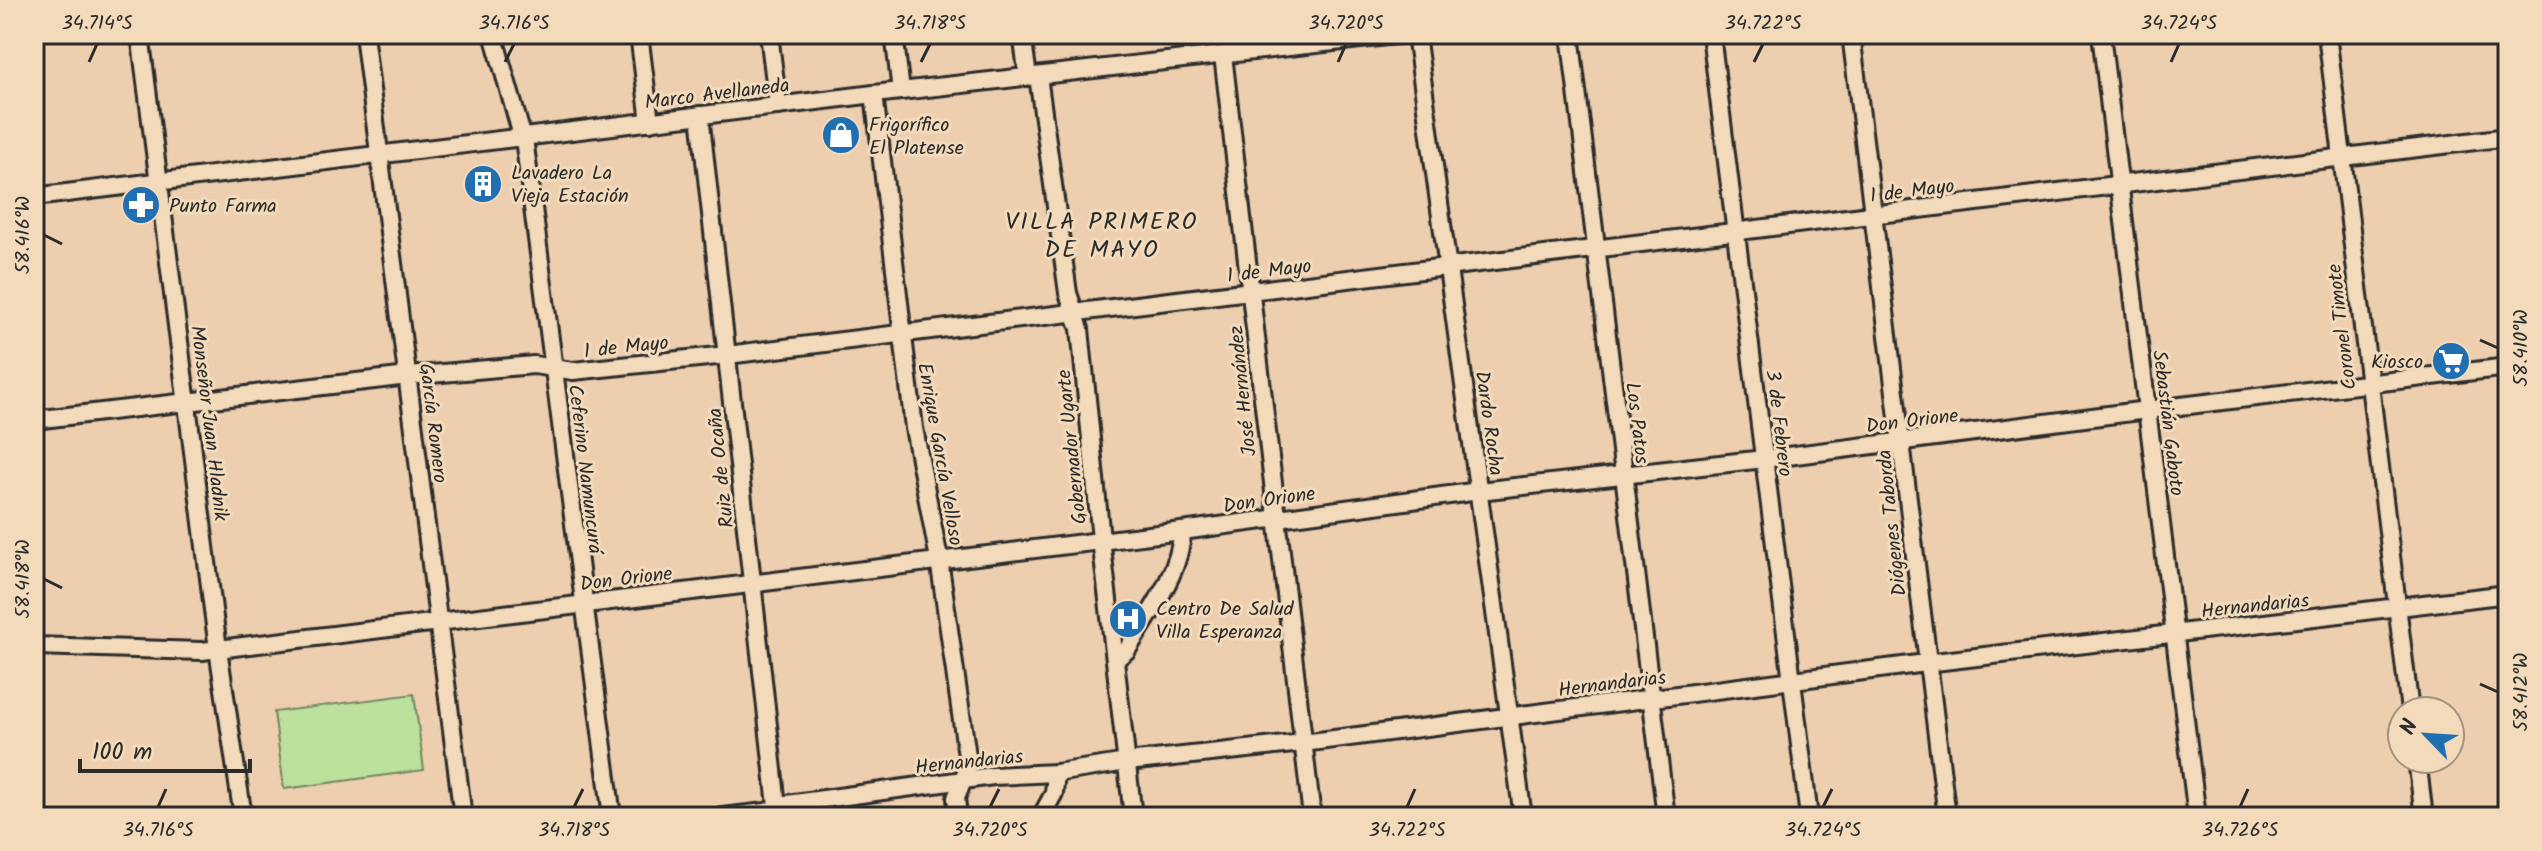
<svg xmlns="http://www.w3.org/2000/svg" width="2542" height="851" viewBox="0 0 2542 851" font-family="Kalam,sans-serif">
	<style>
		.green { fill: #bbe19c; stroke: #738664; stroke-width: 2 }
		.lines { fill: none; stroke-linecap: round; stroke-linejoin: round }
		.minor-casing { stroke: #2b2b2b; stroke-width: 22 }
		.minor { stroke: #f2daba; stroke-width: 16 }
		.ticks { fill: none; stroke: #2b2b2b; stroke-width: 3 }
		.labels { text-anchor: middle; stroke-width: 6; stroke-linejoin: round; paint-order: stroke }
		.street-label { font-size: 20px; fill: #2b2b2b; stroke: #f2daba }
		.poi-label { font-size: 20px; fill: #2b2b2b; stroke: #f2daba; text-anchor: start }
		.quarter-label { font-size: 24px; letter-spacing: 2px; fill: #2b2b2b; stroke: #f2daba }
		.neatline { fill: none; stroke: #2b2b2b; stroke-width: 3 }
		.ticks-label { font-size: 20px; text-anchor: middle; fill: #2b2b2b }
	</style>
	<rect width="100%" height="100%" fill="#edceae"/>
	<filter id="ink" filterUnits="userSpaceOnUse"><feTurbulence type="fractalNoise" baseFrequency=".0125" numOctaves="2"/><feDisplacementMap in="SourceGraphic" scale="16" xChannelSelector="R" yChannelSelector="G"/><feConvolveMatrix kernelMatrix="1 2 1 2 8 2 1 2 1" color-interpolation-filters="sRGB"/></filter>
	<g filter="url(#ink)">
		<polygon class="green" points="414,694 424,770 284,789 274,712"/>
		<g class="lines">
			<g class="minor-casing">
				<g id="minor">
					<polyline points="140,34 218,649 243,817"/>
					<polyline points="364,34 463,817"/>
					<polyline points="493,34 525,146 612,817"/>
					<polyline points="639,34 650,122"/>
					<polyline points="769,34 778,106"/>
					<polyline points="894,34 901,91"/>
					<polyline points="1022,34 1028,77"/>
					<polyline points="1416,34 1523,817"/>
					<polyline points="1570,34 1666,817"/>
					<polyline points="1711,34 1809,817"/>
					<polyline points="1851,34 1947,817"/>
					<polyline points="2101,34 2197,817"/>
					<polyline points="2327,34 2410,711"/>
					<polyline points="1223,55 1312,817"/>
					<polyline points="1038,76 1068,293 1080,329 1101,539 1133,817"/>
					<polyline points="874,94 914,428 939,559 967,756 967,770 956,798 958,817"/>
					<polyline points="700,115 778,815"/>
					<polyline points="34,197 874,94 1405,34"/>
					<polyline points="34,420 408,376 534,365 573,371 727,355 2508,137"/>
					<polyline points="34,646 202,651 1182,531 1479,491 1764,459 2147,410 2508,367"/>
					<path d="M1116,659L1127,650C1148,615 1181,573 1182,531"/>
					<polyline points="2417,759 2424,817"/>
					<polyline points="722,817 766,812 787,804 993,776 1056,773 1127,762 1303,743 1926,663 2508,594"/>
					<polyline points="1041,817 1054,793 1056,773"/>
				</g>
			</g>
			<use href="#minor" class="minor"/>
		</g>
	</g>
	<path class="ticks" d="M89,62L97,44M505,62L514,44M921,62L930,44M1338,62L1346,44M1754,62L1763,44M2171,62L2179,44M44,235L62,244M2480,340L2498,348M44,579L62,588M2480,684L2498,692M158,807L166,789M574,807L583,789M990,807L999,789M1407,807L1415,789M1823,807L1832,789M2240,807L2248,789"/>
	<defs>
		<g id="shop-disc" transform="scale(2)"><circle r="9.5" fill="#1f6fb2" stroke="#f2daba"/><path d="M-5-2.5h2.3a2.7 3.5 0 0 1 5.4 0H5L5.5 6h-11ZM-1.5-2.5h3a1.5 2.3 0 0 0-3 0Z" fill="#fff"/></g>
		<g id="building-disc" transform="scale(2)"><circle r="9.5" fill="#1f6fb2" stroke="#f2daba"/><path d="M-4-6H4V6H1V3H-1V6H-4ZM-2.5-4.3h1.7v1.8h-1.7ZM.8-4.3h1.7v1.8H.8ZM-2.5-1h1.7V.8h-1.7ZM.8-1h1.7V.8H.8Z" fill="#fff"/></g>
		<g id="pharmacy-disc" transform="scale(2)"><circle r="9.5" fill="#1f6fb2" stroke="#f2daba"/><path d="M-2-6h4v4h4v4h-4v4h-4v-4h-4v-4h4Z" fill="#fff"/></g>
		<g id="supermarket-disc" transform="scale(2)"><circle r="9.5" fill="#1f6fb2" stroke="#f2daba"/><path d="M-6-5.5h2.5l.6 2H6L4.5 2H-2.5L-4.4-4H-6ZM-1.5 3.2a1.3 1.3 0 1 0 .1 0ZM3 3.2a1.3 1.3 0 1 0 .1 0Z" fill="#fff"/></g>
		<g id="hospital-disc" transform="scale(2)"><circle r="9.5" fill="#1f6fb2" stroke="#f2daba"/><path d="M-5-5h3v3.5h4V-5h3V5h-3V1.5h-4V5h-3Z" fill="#fff"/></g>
	</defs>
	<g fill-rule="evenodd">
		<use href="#shop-disc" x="841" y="135"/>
		<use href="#building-disc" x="483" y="184"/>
		<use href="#pharmacy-disc" x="141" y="205"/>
		<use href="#supermarket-disc" x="2451" y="361"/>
		<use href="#hospital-disc" x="1128" y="619"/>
	</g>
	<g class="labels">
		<g class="street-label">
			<text transform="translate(717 93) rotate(-7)" y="7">Marco Avellaneda</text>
			<text transform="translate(1912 190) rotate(-7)" y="7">1 de Mayo</text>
			<text transform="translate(1269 270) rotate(-7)" y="7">1 de Mayo</text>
			<text transform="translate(2341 327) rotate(-97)" y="7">Coronel Timote</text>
			<text transform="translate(626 346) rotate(-6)" y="7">1 de Mayo</text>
			<text transform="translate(1242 391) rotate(-96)" y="7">José Hernández</text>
			<text transform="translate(1912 420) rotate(-7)" y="7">Don Orione</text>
			<text transform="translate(210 423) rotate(83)" y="7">Monseñor Juan Hladnik</text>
			<text transform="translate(434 423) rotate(83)" y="7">García Romero</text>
			<text transform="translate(1490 423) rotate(82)" y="7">Dardo Rocha</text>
			<text transform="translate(1638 423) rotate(83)" y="7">Los Patos</text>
			<text transform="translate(1780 423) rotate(83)" y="7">3 de Febrero</text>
			<text transform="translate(2169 423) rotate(83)" y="7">Sebastián Gaboto</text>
			<text transform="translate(1071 447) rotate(-96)" y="7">Gobernador Ugarte</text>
			<text transform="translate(941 454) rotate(80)" y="7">Enrique García Velloso</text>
			<text transform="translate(720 468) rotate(-96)" y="7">Ruiz de Ocaña</text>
			<text transform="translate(586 469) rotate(83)" y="7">Ceferino Namuncurá</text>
			<text transform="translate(1269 499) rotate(-8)" y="7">Don Orione</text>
			<text transform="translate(1891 523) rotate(-96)" y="7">Diógenes Taborda</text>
			<text transform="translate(626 578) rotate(-7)" y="7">Don Orione</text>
			<text transform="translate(2255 605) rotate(-6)" y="7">Hernandarias</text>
			<text transform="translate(1612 683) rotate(-7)" y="7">Hernandarias</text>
			<text transform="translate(969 761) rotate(-6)" y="7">Hernandarias</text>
		</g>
		<g class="poi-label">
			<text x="869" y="131">Frigorífico<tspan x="869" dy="23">El Platense</tspan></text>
			<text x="511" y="179">Lavadero La<tspan x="511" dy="23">Vieja Estación</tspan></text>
			<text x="169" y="212">Punto Farma</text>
			<text x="2423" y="368" text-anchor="end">Kiosco</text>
			<text x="1156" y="615">Centro De Salud<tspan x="1156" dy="23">Villa Esperanza</tspan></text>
		</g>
		<g class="quarter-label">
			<text x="1102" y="229">VILLA PRIMERO<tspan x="1102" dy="28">DE MAYO</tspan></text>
		</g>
	</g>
	<rect width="2542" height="851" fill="none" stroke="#f2daba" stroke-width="88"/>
	<g transform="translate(2426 735) rotate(295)"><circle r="38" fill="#f2daba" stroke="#a29481" stroke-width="2"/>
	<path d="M0-6L14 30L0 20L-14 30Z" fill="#1f6fb2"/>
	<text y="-12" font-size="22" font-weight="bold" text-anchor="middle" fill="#2b2b2b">N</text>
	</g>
	<path d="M80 759v12h170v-12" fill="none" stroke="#2b2b2b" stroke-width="4"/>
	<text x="92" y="759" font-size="24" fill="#2b2b2b" stroke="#f2daba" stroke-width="6" paint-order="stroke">100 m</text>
	<rect x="44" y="44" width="2454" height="763" class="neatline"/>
	<g class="ticks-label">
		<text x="97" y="29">34.714°S</text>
		<text x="514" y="29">34.716°S</text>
		<text x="930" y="29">34.718°S</text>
		<text x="1346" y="29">34.720°S</text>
		<text x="1763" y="29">34.722°S</text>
		<text x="2179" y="29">34.724°S</text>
		<text transform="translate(22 235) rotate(-90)" y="7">58.416°W</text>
		<text transform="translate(2520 348) rotate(-90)" y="7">58.410°W</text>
		<text transform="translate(22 579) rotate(-90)" y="7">58.418°W</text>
		<text transform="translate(2520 692) rotate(-90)" y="7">58.412°W</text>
		<text x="158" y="836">34.716°S</text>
		<text x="574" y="836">34.718°S</text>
		<text x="990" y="836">34.720°S</text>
		<text x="1407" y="836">34.722°S</text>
		<text x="1823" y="836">34.724°S</text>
		<text x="2240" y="836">34.726°S</text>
	</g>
</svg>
